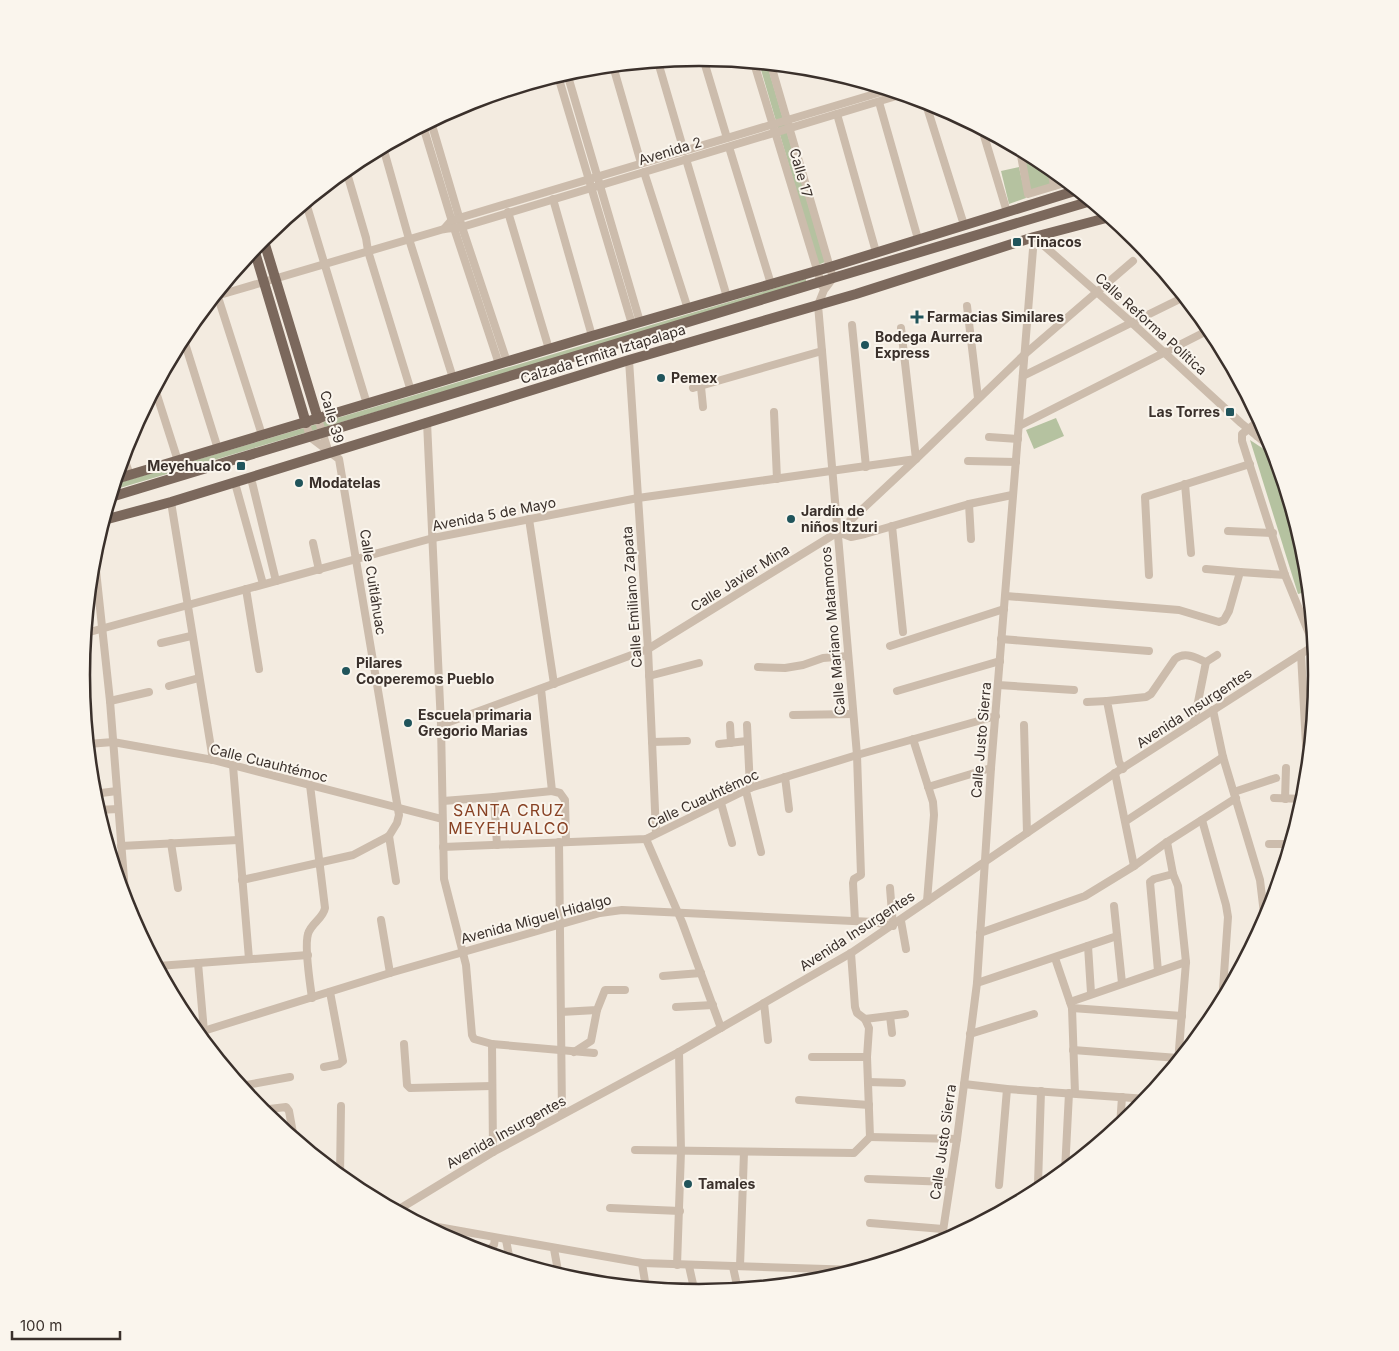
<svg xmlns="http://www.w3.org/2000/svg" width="1399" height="1351" viewBox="0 0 1399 1351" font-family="Inter,sans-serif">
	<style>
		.green { fill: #b5c2a0 }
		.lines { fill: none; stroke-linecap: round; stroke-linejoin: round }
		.minor { stroke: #ccbcac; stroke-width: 8 }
		.major { stroke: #7b685c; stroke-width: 10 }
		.poi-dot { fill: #20545b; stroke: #faf5ed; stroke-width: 2 }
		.labels { text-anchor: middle; stroke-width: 4; stroke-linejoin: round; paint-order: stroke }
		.street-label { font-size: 14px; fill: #3a302b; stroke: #faf5ed }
		.poi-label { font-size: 14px; font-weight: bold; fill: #3a302b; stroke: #faf5ed; text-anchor: start }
		.quarter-label { font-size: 16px; letter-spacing: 1px; fill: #884224; stroke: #faf5ed }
		.rim { fill: none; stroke: #3a302b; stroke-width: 2.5 }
	</style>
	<rect width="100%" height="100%" fill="#f3ebe0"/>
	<g class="green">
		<polygon points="759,63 767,64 825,262 818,265"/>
		<polygon points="1022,151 1049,167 1052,184 1029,192"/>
		<polygon points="1019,167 1026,198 1009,204 1001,171"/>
		<polygon points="806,279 806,284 113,490 115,484"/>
		<polygon points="1056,418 1064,436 1034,449 1026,430"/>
		<polygon points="1250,440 1276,457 1305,553 1309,591 1298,594"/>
	</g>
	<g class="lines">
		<g class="minor">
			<polyline points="703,58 727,138"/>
			<polyline points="658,62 684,151"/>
			<polyline points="754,63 822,286"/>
			<polyline points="771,65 833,278 824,290 818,305 857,755 861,875 854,879 853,883 855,921"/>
			<polyline points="613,66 641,163"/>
			<polyline points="567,73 640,322"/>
			<polyline points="558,76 632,324"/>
			<polyline points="925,101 964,225"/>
			<polyline points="879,102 918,239"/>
			<polyline points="837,114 876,252"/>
			<polyline points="431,122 462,227 507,362"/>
			<polyline points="423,126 454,228 499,364"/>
			<polyline points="982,129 1007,212"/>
			<polyline points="383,147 409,239 453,378"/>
			<polyline points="729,147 771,284"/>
			<polyline points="1020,150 1028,194 1068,182"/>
			<polyline points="686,159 727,297"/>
			<polyline points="1051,168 1054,186"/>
			<polyline points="346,170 366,238 368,251 411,391"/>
			<polyline points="644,172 688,309"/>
			<polyline points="553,199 592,336"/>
			<polyline points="306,203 367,404"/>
			<polyline points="508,212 549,349"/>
			<polyline points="444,229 451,221 459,218 888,90"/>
			<polyline points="1034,237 1131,322 1241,423 1274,450"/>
			<polyline points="217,294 262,435"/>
			<polyline points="216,296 444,229 462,227 903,94"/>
			<polyline points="967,306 978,398"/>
			<polyline points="852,325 866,467"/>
			<polyline points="183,337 218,449"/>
			<polyline points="629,360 648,649 656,833"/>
			<polyline points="1023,376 1184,297"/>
			<polyline points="701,387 703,407"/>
			<polyline points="693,388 822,351"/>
			<polyline points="155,389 178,461"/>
			<polyline points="774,412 777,479"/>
			<polyline points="318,419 329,453"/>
			<polyline points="1260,420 1242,434 1242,441 1285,575 1315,648"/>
			<polyline points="427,422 441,725 444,879 466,965 472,1035 474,1039 492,1044 493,1152"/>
			<polyline points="1019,426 1205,332"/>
			<polyline points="1257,436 1268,435"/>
			<polyline points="989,437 1018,439"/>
			<polyline points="123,456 130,475"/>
			<polyline points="968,461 1016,462"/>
			<polyline points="251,478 276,581"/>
			<polyline points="235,483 263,584"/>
			<polyline points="1185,484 1191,553"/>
			<polyline points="171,502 213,760"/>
			<polyline points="969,504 971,539"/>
			<polyline points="529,519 554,684"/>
			<polyline points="892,526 903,632"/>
			<polyline points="1228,531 1273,533"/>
			<polyline points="838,532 851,537 865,534 969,504 1012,495"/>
			<polyline points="313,543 319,570"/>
			<polyline points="94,552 110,701 126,904"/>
			<polyline points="1206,569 1240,572"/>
			<polyline points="1149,575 1145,497 1250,464"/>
			<polyline points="246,589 259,669"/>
			<polyline points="1006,596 1179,610 1219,622 1224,620 1229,611 1240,572 1285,575"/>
			<polyline points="86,633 433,538 638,498 916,459 901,328"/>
			<polyline points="1001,639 1149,651"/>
			<polyline points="161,643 191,636"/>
			<polyline points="890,646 1004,609"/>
			<polyline points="1301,654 1306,745"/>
			<polyline points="1206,662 1217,655"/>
			<polyline points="758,667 785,668 803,665 823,658 848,656"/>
			<polyline points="649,676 699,663"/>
			<polyline points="998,685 1074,690"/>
			<polyline points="169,686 199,678"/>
			<polyline points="541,689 552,791 560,793 565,800 566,842"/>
			<polyline points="897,691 1000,661"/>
			<polyline points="1305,695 1316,694"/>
			<polyline points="110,701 149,692"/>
			<polyline points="1087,702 1107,701"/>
			<polyline points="1213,710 1223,757 1260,880 1265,922"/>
			<polyline points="793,715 853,714"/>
			<polyline points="441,725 648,649 838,532 916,459 1025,354 1133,261"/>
			<polyline points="730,725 731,743"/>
			<polyline points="747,725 750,788"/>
			<polyline points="1024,725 1027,833"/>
			<polyline points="913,739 933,802 934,815 927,901"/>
			<polyline points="652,742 687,741"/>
			<polyline points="88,744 113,742 213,760 442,819"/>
			<polyline points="719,744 747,741"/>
			<polyline points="233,766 249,959"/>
			<path d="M1123,769L1119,762L1107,701L1146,697L1151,694L1175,659C1185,651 1196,658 1206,662L1194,722"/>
			<polyline points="1115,773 1134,866"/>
			<polyline points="785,777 789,809"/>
			<path d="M310,785L325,908C323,919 311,923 308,934C304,947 310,983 312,998"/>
			<polyline points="928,787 991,768"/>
			<polyline points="746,791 761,852"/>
			<polyline points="1234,792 1276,778"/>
			<polyline points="93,794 117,791"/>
			<polyline points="494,797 497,845"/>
			<polyline points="1274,798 1305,799"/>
			<polyline points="1285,799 1286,768"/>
			<polyline points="443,801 494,797 552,791"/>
			<polyline points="721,803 732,843"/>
			<polyline points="98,810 118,809"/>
			<polyline points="1202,820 1226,905 1228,917 1222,1003"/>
			<polyline points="1126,821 1223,757"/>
			<polyline points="389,836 396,881"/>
			<polyline points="646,839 682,922 721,1028"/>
			<polyline points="559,842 562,1114"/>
			<polyline points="1167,842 1173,874 1178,886 1186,962 1178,1062"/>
			<polyline points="171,843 178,888"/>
			<polyline points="1269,844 1291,844"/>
			<polyline points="121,846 238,840"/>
			<polyline points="443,847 646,839 750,788 857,755 996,716"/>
			<polyline points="242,880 353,855 389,836 397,823 399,815 339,459 310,437 306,423"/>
			<polyline points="1114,906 1122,983"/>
			<polyline points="381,920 390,973"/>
			<polyline points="901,921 906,949"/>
			<polyline points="980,933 1085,896 1134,866 1167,842 1236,798"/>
			<polyline points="1088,946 1091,993"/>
			<polyline points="851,953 855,1007 857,1013 865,1019 869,1028 867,1057 870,1137"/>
			<polyline points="1055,958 1072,1008 1075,1093"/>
			<polyline points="198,963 205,1043"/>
			<polyline points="158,966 308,955"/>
			<polyline points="1158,971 1150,882 1154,879 1173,874"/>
			<polyline points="663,976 701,973"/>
			<polyline points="977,983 1117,936"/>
			<polyline points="1070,1002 1186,962"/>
			<polyline points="764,1003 768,1040"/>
			<polyline points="676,1007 713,1005"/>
			<polyline points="1072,1008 1182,1016"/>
			<polyline points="561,1012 597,1010 605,990 625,990"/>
			<polyline points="890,1016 892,1033"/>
			<polyline points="865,1019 905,1014"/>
			<polyline points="197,1033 390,973 600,913 622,910 874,922 893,926 890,888"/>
			<polyline points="970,1034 1034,1014"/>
			<polyline points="404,1044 407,1085 410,1088 492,1086"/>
			<polyline points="492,1044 594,1053"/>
			<polyline points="1073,1050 1178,1058"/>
			<polyline points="574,1052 591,1041 597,1010"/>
			<polyline points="812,1057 867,1057"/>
			<polyline points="324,1067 339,1064 343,1061 330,992"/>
			<polyline points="868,1082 902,1083"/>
			<polyline points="964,1084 1007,1089 1147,1099"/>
			<polyline points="241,1086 290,1077"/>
			<polyline points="799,1100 869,1105"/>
			<polyline points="261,1110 286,1107 289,1111 293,1133"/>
			<polyline points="1120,1126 1122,1097"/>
			<polyline points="870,1137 957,1139"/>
			<polyline points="635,1150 854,1153 870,1137"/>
			<polyline points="1065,1171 1069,1093"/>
			<polyline points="340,1176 341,1106"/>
			<polyline points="868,1179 950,1182"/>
			<polyline points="1038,1184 1041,1091"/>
			<polyline points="999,1185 1007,1089"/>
			<polyline points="610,1208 680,1211"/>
			<polyline points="396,1211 493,1152 679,1052 851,953 1115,773 1315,645"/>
			<polyline points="870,1223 943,1229"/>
			<polyline points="421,1224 642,1263 858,1270"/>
			<polyline points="506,1240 510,1261"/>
			<polyline points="941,1244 957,1139 977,983 991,768 1034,237"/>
			<polyline points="554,1249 559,1276"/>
			<path d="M476,1250C483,1250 489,1251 494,1245L495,1238"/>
			<polyline points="642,1263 646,1288"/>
			<polyline points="677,1265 681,1151 679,1052"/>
			<polyline points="689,1266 695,1293"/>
			<polyline points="740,1266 744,1152"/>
			<polyline points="733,1267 738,1290"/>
		</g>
		<g class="major">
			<polyline points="263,238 318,419"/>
			<polyline points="254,249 306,423"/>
			<polyline points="116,479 592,336 830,267 1078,190"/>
			<polyline points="111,497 833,278 1091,201"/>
			<polyline points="104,520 171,502 629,360 856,294 1034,237 1110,217"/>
		</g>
	</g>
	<g class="poi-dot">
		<rect x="1012" y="237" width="10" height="10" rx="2.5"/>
		<path d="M914.5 309.5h5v5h5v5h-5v5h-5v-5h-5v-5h5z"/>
		<circle cx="865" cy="345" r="5"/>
		<circle cx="661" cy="378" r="5"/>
		<rect x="1225" y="407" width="10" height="10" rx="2.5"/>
		<rect x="236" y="461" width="10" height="10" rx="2.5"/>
		<circle cx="299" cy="483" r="5"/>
		<circle cx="791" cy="519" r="5"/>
		<circle cx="346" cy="671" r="5"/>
		<circle cx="408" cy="723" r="5"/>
		<circle cx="688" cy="1184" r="5"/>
	</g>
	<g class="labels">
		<g class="street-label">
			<text transform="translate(670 151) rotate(-17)" y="5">Avenida 2</text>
			<text transform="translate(801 173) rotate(74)" y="5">Calle 17</text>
			<text transform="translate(1151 324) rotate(42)" y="5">Calle Reforma Política</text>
			<text transform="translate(603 354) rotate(-17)" y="5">Calzada Ermita Iztapalapa</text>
			<text transform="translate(332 417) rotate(74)" y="5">Calle 39</text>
			<text transform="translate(494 514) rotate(-11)" y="5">Avenida 5 de Mayo</text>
			<text transform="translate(740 578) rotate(-32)" y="5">Calle Javier Mina</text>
			<text transform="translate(373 582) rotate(81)" y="5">Calle Cuitláhuac</text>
			<text transform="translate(632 597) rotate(-94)" y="5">Calle Emiliano Zapata</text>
			<text transform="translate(833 631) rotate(-95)" y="5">Calle Mariano Matamoros</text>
			<text transform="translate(1194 708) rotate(-33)" y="5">Avenida Insurgentes</text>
			<text transform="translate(981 740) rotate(-85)" y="5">Calle Justo Sierra</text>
			<text transform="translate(269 763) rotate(14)" y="5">Calle Cuauhtémoc</text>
			<text transform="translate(703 799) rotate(-25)" y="5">Calle Cuauhtémoc</text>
			<text transform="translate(536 919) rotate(-15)" y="5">Avenida Miguel Hidalgo</text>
			<text transform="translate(857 931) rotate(-33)" y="5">Avenida Insurgentes</text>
			<text transform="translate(506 1132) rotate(-29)" y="5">Avenida Insurgentes</text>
			<text transform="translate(943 1142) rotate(-82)" y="5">Calle Justo Sierra</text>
		</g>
		<g class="poi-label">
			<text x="1027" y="247">Tinacos</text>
			<text x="927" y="322">Farmacias Similares</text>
			<text x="875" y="342">Bodega Aurrera<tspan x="875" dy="16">Express</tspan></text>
			<text x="671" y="383">Pemex</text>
			<text x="1220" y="417" text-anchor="end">Las Torres</text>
			<text x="231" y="471" text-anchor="end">Meyehualco</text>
			<text x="309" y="488">Modatelas</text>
			<text x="801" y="516">Jardín de<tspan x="801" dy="16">niños Itzuri</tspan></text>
			<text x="356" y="668">Pilares<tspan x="356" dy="16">Cooperemos Pueblo</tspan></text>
			<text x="418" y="720">Escuela primaria<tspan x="418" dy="16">Gregorio Marias</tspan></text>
			<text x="698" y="1189">Tamales</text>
		</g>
		<g class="quarter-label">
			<text x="509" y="816">SANTA CRUZ<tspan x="509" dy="18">MEYEHUALCO</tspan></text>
		</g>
	</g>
	<path d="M0 0H1399V1351H0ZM90 675a609 609 0 1 1 1218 0a609 609 0 1 1-1218 0Z" fill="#faf5ed" fill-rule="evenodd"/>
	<path class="rim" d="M90 675a609 609 0 1 1 1218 0a609 609 0 1 1-1218 0Z"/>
	<path d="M12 1331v8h108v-8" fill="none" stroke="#3a302b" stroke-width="2.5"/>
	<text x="20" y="1331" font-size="15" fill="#3a302b" stroke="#faf5ed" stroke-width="4" paint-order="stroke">100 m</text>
</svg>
